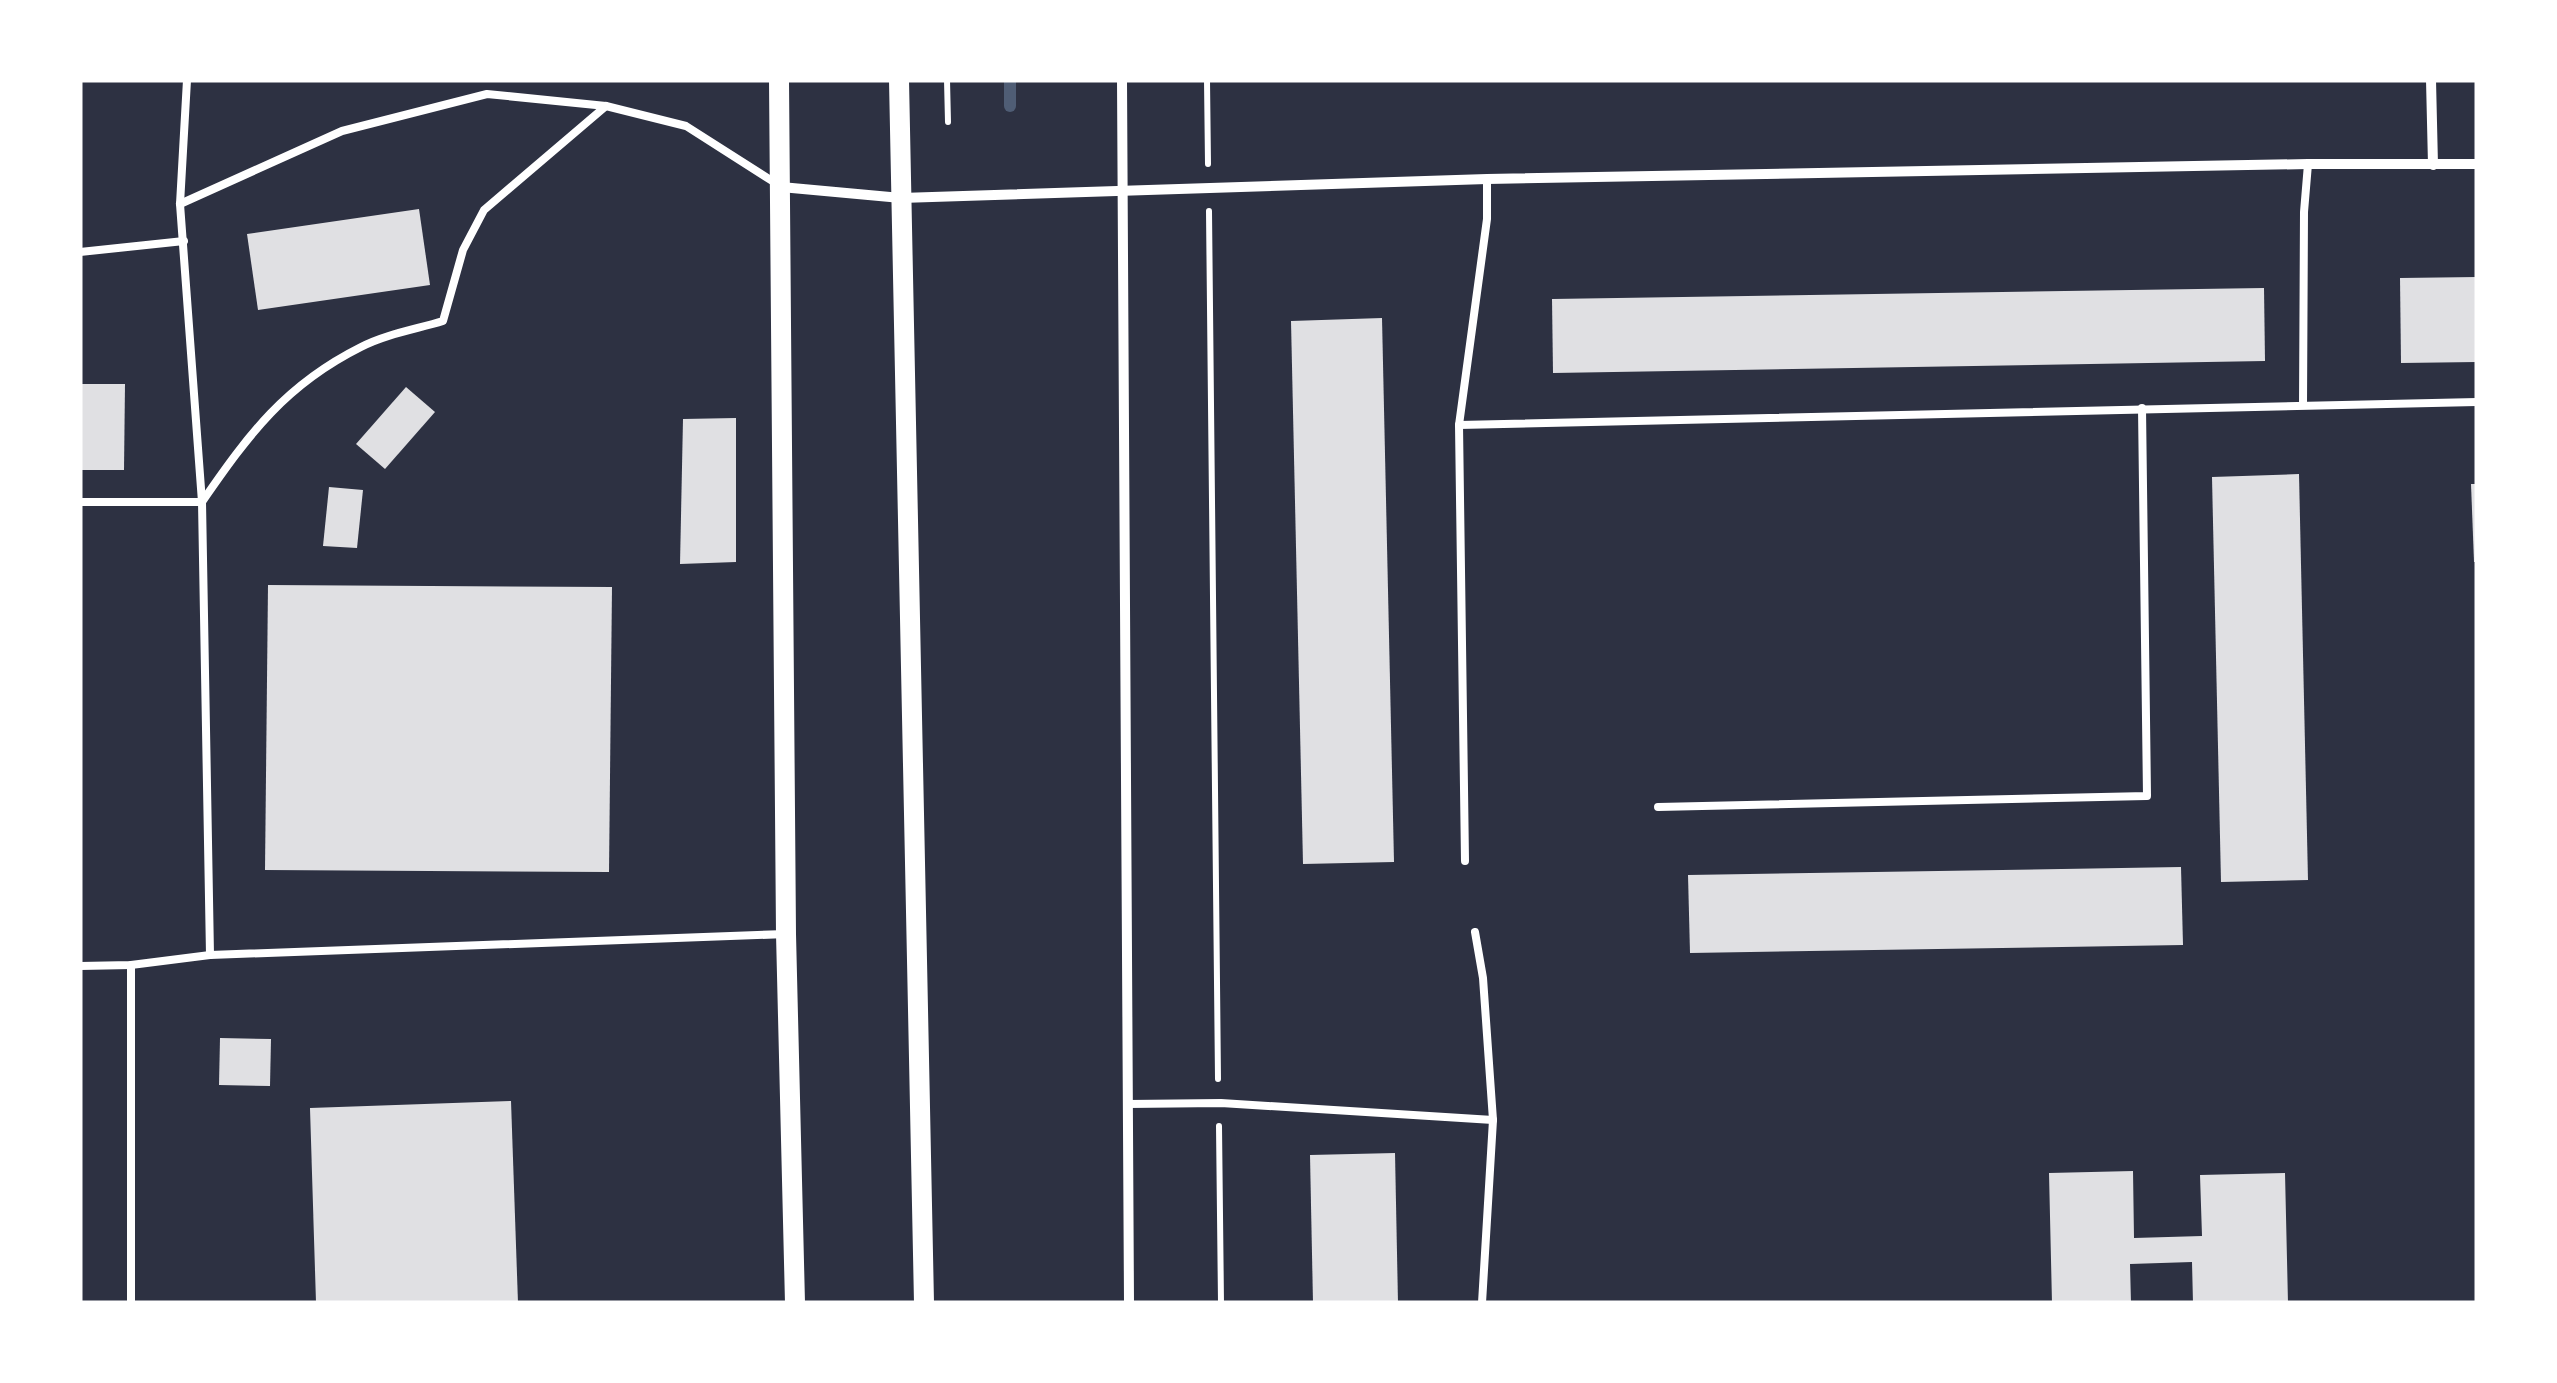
<svg xmlns="http://www.w3.org/2000/svg" width="2557" height="1383" viewBox="0 0 2557 1383" font-family="Raleway,sans-serif">
	<style>
		.lines { fill: none; stroke-linecap: round; stroke-linejoin: round }
		.stream { stroke: #4f5d75; stroke-width: 12 }
		.building { fill: #e0e0e3 }
		.path { stroke: #fff; stroke-width: 6 }
		.service { stroke: #fff; stroke-width: 8 }
		.minor { stroke: #fff; stroke-width: 10 }
		.secondary { stroke: #fff; stroke-width: 20 }
	</style>
	<rect width="100%" height="100%" fill="#2d3142"/>
	<g class="lines">
		<polyline class="stream" points="1010,80 1010,106"/>
	</g>
	<g class="building">
		<polygon points="419,209 430,285 258,310 247,234"/>
		<polygon points="2477,277 2477,362 2401,363 2400,278"/>
		<polygon points="2264,288 2265,361 1553,373 1552,299"/>
		<polygon points="1382,318 1394,862 1303,864 1291,321"/>
		<polygon points="80,384 125,384 124,470 80,470"/>
		<polygon points="406,387 435,412 385,469 356,444"/>
		<polygon points="736,418 736,562 680,564 683,419"/>
		<polygon points="2299,474 2308,880 2221,882 2212,477"/>
		<polygon points="2471,484 2477,484 2477,562 2474,562"/>
		<polygon points="329,487 363,490 357,548 323,546"/>
		<polygon points="268,585 612,587 609,872 265,870"/>
		<polygon points="2181,867 2183,945 1690,953 1688,875"/>
		<polygon points="220,1038 271,1039 270,1086 219,1085"/>
		<polygon points="511,1101 518,1303 316,1303 310,1108"/>
		<polygon points="1395,1153 1398,1303 1313,1303 1310,1155"/>
		<polygon points="2133,1171 2134,1238 2202,1236 2200,1175 2285,1173 2288,1303 2193,1303 2192,1262 2130,1264 2131,1303 2052,1303 2049,1173"/>
	</g>
	<g class="lines">
		<g class="path">
			<polyline points="947,80 948,122"/>
			<polyline points="1207,80 1208,164"/>
			<polyline points="1209,211 1218,1079"/>
			<polyline points="1219,1126 1221,1303"/>
		</g>
		<g class="service">
			<polyline points="187,80 180,204 202,502 210,955"/>
			<polyline points="180,204 342,131 487,94 606,106 686,126 777,184"/>
			<polyline points="80,252 184,241"/>
			<polyline points="2303,405 2304,212 2308,164"/>
			<polyline points="1459,425 2477,402"/>
			<path d="M80,502H202C249,434 285,385 361,347C386,334 417,329 443,321L463,250L484,210L606,106"/>
			<polyline points="1658,807 2147,796 2142,408"/>
			<polyline points="1465,861 1459,425 1487,219 1487,179"/>
			<polyline points="1475,932 1483,978 1493,1120 1482,1303"/>
			<polyline points="131,965 131,1303"/>
			<polyline points="80,966 131,965 210,955 786,934"/>
			<polyline points="1128,1104 1221,1103 1493,1120"/>
		</g>
		<g class="minor">
			<polyline points="1122,80 1129,1303"/>
			<polyline points="2431,80 2433,165"/>
			<polyline points="781,187 901,198 1487,179 2308,164 2477,164"/>
		</g>
		<g class="secondary">
			<polyline points="779,80 786,934 795,1303"/>
			<polyline points="899,80 924,1303"/>
		</g>
	</g>
	<rect width="2557" height="1383" fill="none" stroke="#ffffff" stroke-width="165"/>
</svg>
